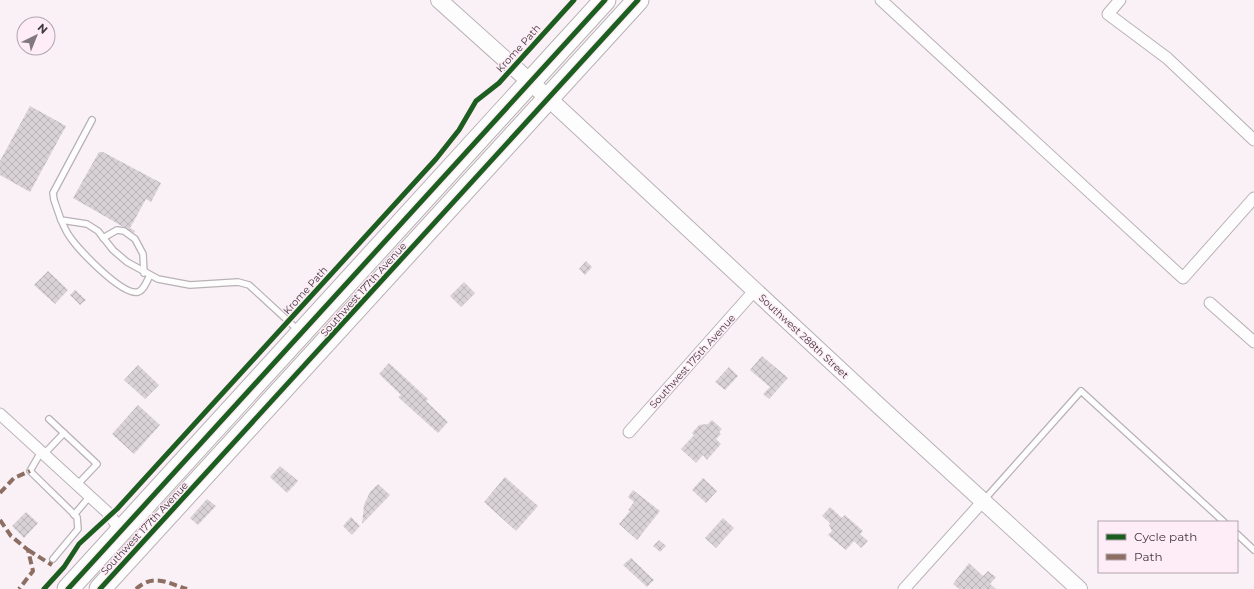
<svg xmlns="http://www.w3.org/2000/svg" width="1254" height="589" viewBox="0 0 1254 589" font-family="Montserrat,sans-serif">
	<style>
		.building { fill: url(#building-cross-hatch) }
		.lines { fill: none; stroke-linecap: round; stroke-linejoin: round }
		.lane-casing { stroke: #b8b1b5; stroke-width: 8 }
		.street-casing { stroke: #b8b1b5; stroke-width: 13 }
		.secondary-casing { stroke: #b8b1b5; stroke-width: 18 }
		.highway-casing { stroke: #b8b1b5; stroke-width: 23 }
		.lane { stroke: #fefdfe; stroke-width: 5.5 }
		.street { stroke: #fefdfe; stroke-width: 11 }
		.secondary { stroke: #fefdfe; stroke-width: 16 }
		.highway { stroke: #fefdfe; stroke-width: 21 }
		.quiet { stroke: #8d6e63; stroke-width: 4; stroke-dasharray: 8 4; stroke-linecap: butt }
		.cycleway-casing { stroke: #feedf6; stroke-width: 8 }
		.cycleway { stroke: #1b5e20; stroke-width: 5 }
		.labels { text-anchor: middle; stroke-width: 3; stroke-linejoin: round; paint-order: stroke }
		.street-label { font-size: 10px; fill: #40393d; stroke: #feedf6 }
	</style>
	<defs>
		<pattern id="building-cross-hatch" width="8" height="8" patternUnits="userSpaceOnUse"><rect width="8" height="8" fill="#d8d1d5"/><path d="M0 0l8 8M0 8l8-8" fill="none" stroke="#bab4b8"/></pattern>
	</defs>
	<rect width="100%" height="100%" fill="#faf1f6"/>
	<g class="building">
		<polygon points="30,106 66,126 30,192 0,175 0,161"/>
		<polygon points="99,152 103,152 161,183 151,202 146,199 130,228 135,231 134,233 73,198"/>
		<polygon points="586,261 592,267 585,275 579,269"/>
		<polygon points="48,271 68,290 55,304 34,285"/>
		<polygon points="464,282 475,293 461,307 450,296"/>
		<polygon points="75,290 86,300 80,305 70,295"/>
		<polygon points="762,356 788,378 769,399 763,394 770,387 750,370"/>
		<polygon points="389,363 428,399 426,401 448,422 438,433 398,397 401,395 379,374"/>
		<polygon points="138,365 159,385 145,399 124,380"/>
		<polygon points="729,367 738,376 725,390 715,382"/>
		<polygon points="138,405 160,425 134,454 112,434"/>
		<polygon points="712,420 722,429 719,432 721,434 716,439 721,444 707,460 703,455 696,463 681,449 694,435 692,433 699,425 708,424"/>
		<polygon points="280,466 298,481 287,493 270,477"/>
		<polygon points="505,477 538,506 516,531 484,502"/>
		<polygon points="703,478 717,491 706,503 692,490"/>
		<polygon points="378,484 390,495 362,524 364,505 370,492"/>
		<polygon points="633,490 660,511 637,540 619,524 630,511 628,510 634,502 628,497"/>
		<polygon points="207,499 216,506 198,525 190,518"/>
		<polygon points="830,507 842,518 845,515 863,531 860,534 868,541 861,548 854,541 846,550 828,535 832,531 829,525 830,523 822,516"/>
		<polygon points="26,512 38,523 24,538 12,526"/>
		<polygon points="351,517 360,526 352,535 343,526"/>
		<polygon points="723,518 734,528 716,548 705,538"/>
		<polygon points="659,540 666,546 660,552 653,546"/>
		<polygon points="631,558 654,580 647,587 623,565"/>
		<polygon points="969,563 983,576 988,571 996,577 990,584 996,589 959,589 953,584"/>
	</g>
	<g class="lines">
		<g class="lane-casing">
			<g id="lane">
				<polyline points="92,120 53,193 54,200 61,220 87,224 98,231 113,250 127,262 158,279 190,285 238,282 249,285 298,330"/>
				<path d="M61,220C64,226 66,232 70,237C78,249 122,296 138,292C144,290 147,281 150,275"/>
				<polyline points="103,238 117,230 124,231 135,239 143,254 144,273"/>
				<polyline points="49,419 97,464 77,485"/>
				<polyline points="41,452 30,471 77,517 78,529 53,559"/>
				<polyline points="44,454 64,433"/>
				<polyline points="984,500 1081,391 1224,522"/>
				<polyline points="74,515 90,496"/>
				<polyline points="1237,534 1254,550"/>
			</g>
		</g>
		<g class="street-casing">
			<g id="street">
				<polyline points="881,0 1183,278 1254,198"/>
				<polyline points="1120,0 1108,14 1167,58 1254,140"/>
				<polyline points="1210,303 1254,342"/>
				<polyline points="0,414 107,512 121,530"/>
				<polyline points="629,432 755,290"/>
				<polyline points="904,589 983,501"/>
			</g>
		</g>
		<g class="secondary-casing">
			<polyline id="secondary" points="439,0 548,98 878,405 1079,589"/>
		</g>
		<g class="highway-casing">
			<g id="highway">
				<polyline points="68,589 605,0"/>
				<polyline points="100,589 638,0"/>
			</g>
		</g>
		<use href="#lane" class="lane"/>
		<use href="#street" class="street"/>
		<use href="#secondary" class="secondary"/>
		<use href="#highway" class="highway"/>
		<g class="quiet">
			<polyline points="0,493 14,478 30,471"/>
			<polyline points="0,520 11,536 28,550 33,571 19,589"/>
			<polyline points="28,550 52,565"/>
			<path d="M136,589C154,573 167,583 187,589"/>
		</g>
		<g class="cycleway-casing">
			<g id="cycleway">
				<polyline points="44,589 64,567 79,544 117,509 436,159 459,130 476,101 499,83 574,0"/>
				<polyline points="68,589 605,0"/>
				<polyline points="100,589 638,0"/>
			</g>
		</g>
		<use href="#cycleway" class="cycleway"/>
	</g>
	<g class="labels">
		<g class="street-label">
			<text transform="translate(518 48) rotate(-48)" y="4">Krome Path</text>
			<text transform="translate(363 289) rotate(-48)" y="4">Southwest 177th Avenue</text>
			<text transform="translate(305 290) rotate(-48)" y="4">Krome Path</text>
			<text transform="translate(804 336) rotate(43)" y="4">Southwest 288th Street</text>
			<text transform="translate(692 361) rotate(-48)" y="4">Southwest 175th Avenue</text>
			<text transform="translate(144 528) rotate(-47)" y="4">Southwest 177th Avenue</text>
		</g>
	</g>
	<rect x="1098" y="521" width="140" height="52" fill="#feedf6" stroke="#b2a5ac"/>
	<rect x="1106" y="534" width="20" height="6" fill="#1b5e20" stroke="#b2a5ac"/>
	<text x="1134" y="541" font-size="12" fill="#40393d">Cycle path</text>
	<rect x="1106" y="554" width="20" height="6" fill="#8d6e63" stroke="#b2a5ac"/>
	<text x="1134" y="561" font-size="12" fill="#40393d">Path</text>
	<g transform="translate(36 36) rotate(43)"><circle r="19" fill="#feedf6" stroke="#b2a5ac"/>
	<path d="M0-3L7 15L0 10L-7 15Z" fill="#81797e"/>
	<text y="-6" font-size="11" font-weight="bold" text-anchor="middle" fill="#40393d">N</text>
	</g>
</svg>
